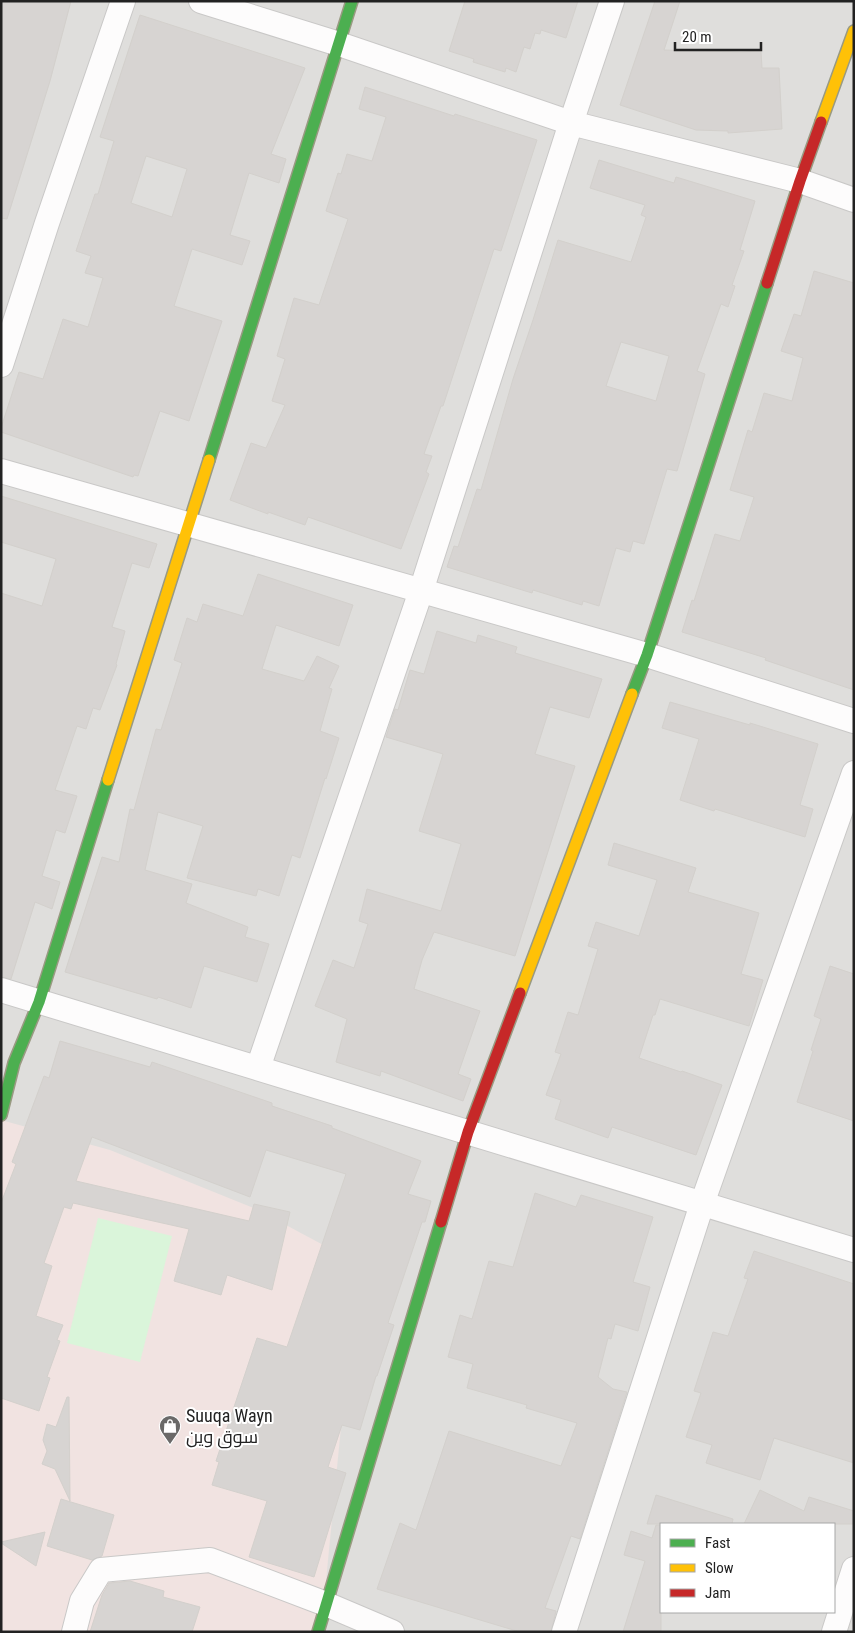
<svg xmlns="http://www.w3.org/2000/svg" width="855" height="1633" viewBox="0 0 855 1633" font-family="'Roboto Condensed',Cairo,sans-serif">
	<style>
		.residential { fill: #dfdedc; fill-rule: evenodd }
		.commercial { fill: #f1e3e1 }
		.park { fill: #daf5da }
		.building { fill: #d7d4d2; stroke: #d3d0cc; fill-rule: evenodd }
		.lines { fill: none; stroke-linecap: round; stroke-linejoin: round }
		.street-casing { stroke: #c9c8c7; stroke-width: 26 }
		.fast-casing { stroke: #999a82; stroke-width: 14 }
		.slow-casing { stroke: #999a82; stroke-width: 14 }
		.jam-casing { stroke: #999a82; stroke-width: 14 }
		.street { stroke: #fdfcfc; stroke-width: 24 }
		.fast { stroke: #4caf50; stroke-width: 11 }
		.slow { stroke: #ffc107; stroke-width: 11 }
		.jam { stroke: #c62828; stroke-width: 11 }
		.labels { text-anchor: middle; stroke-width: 4; stroke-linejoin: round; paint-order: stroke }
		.poi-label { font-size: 18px; fill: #222; stroke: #fff; text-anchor: start }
	</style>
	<rect width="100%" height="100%" fill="#f0eeeb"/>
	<path class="residential" d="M1,1H854V1632H1ZM661,1524H834V1612H661Z"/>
	<polygon class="commercial" points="1,1120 110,1150 256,1209 357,1263 321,1632 1,1632"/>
	<polygon class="park" points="98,1218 172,1236 140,1362 67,1343"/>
	<g class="building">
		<polygon points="1,1 71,1 50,81 7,219 1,218"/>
		<polygon points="465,1 578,1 566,38 541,30 540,34 535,33 530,49 524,47 516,72 506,68 505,72 473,62 474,59 449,51"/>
		<polygon points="655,1 680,1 664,50 741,52 761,51 762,68 779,68 782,129 728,133 728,131 696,130 620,105"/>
		<path d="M140,15L305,68L271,154L286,159L279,183L249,173L230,235L250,241L242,265L192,249L174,306L222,321L189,421L160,411L138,476L134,475L133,477L1,432V428L19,372L43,379L63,319L88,327L103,278L85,273L91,256L76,251L95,194H98L114,141L100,137ZM146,156L187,169L172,217L131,203Z"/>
		<polygon points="365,87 454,116 455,114 537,140 501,251 494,249 443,406 441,406 424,454 432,456 426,472 429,474 401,549 308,517 305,525 268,512 268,514 230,500 251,443 266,448 285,405 272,401 285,359 277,356 294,298 319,305 348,219 326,211 338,173 341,174 347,154 372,161 386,117 359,109"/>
		<path d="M599,160L674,183L676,177L755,201L740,250L744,251L732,285L735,286L728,307L721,304L697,371L705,374L677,471L667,469L644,544L633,541L630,552L616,548L599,606L583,601L582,605L533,590L532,593L447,567L454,546L458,547L477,489L481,490L513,379L533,320L558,240L631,262L646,217L641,215L645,205L590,188ZM621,342L669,356L656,401L606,386Z"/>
		<polygon points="814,271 854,283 854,690 765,660 766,658 682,632 692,600 694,601 715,534 740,541 754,497 730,490 748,430 752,432 764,393 792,401 803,358 781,351 794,314 801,316"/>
		<polygon points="1,496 157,544 149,568 132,563 112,627 125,631 116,664 117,665 100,710 93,708 86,729 77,726 55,790 77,796 65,833 56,830 42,876 60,882 52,909 35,902 11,979 1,977 1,593 42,606 56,559 1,542"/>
		<polygon points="258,574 353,605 339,646 276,625 262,669 304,681 317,656 339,666 329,688 332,689 320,731 339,738 326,779 325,778 300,858 292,855 279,896 258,889 256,896 187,878 203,826 158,812 145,870 192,884 186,903 248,927 245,937 269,944 257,982 204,966 191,1008 158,997 157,999 65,972 102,857 119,862 130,809 134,810 156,729 161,730 182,663 174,660 187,618 197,622 203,604 243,616"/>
		<polygon points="437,631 476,643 478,635 517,647 515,653 602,679 589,718 550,707 535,754 575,766 515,956 434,932 422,960 414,989 480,1011 458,1074 471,1079 463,1101 381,1071 380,1076 336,1062 347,1019 315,1006 333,960 354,968 368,924 359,921 367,889 441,911 461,844 419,831 443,754 386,737 395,709 398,710 410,670 424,674"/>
		<polygon points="670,702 750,725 750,723 818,744 800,805 813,809 805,837 715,809 714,811 680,800 699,739 662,728"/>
		<polygon points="614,843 696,868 688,892 759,913 741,974 763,980 749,1026 660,999 655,1015 653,1015 639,1058 681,1072 682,1071 722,1085 696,1155 612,1127 608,1138 555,1119 561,1100 546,1095 561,1054 555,1052 568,1012 578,1015 598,949 588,946 596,922 639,936 657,880 608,865"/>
		<polygon points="830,966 854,974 854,1121 797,1102 813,1051 811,1050 821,1019 814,1016"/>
		<polygon points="60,1041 150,1067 152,1062 272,1103 272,1106 332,1126 332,1128 421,1161 408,1194 431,1201 425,1222 422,1222 388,1323 394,1325 377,1376 376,1376 360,1430 342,1425 328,1467 346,1473 314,1577 249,1557 267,1501 212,1485 219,1462 216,1461 257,1338 287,1347 346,1174 266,1150 250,1197 92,1137 76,1181 249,1221 254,1204 290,1212 272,1290 227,1275 221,1295 174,1281 189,1229 73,1203 71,1209 64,1207 44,1263 52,1266 36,1316 63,1325 57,1340 60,1341 47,1377 50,1378 39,1411 1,1398 1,1203 16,1164 12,1162 44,1076 49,1078"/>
		<polygon points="535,1193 576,1207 581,1195 653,1217 633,1282 650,1287 638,1331 615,1324 611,1339 608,1338 598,1377 613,1389 627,1392 580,1539 571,1536 545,1608 556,1611 551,1632 520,1632 377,1589 400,1523 416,1530 449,1431 561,1466 577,1423 526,1408 527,1405 467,1388 473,1364 448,1357 460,1315 472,1319 489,1261 513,1267"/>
		<polygon points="754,1251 854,1284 854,1463 774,1438 760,1480 706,1463 712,1445 686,1437 701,1393 694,1391 713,1332 728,1336 748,1279 744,1278"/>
		<polygon points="67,1397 69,1397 70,1501 55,1469 42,1464 47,1451 43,1440 47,1424 56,1427"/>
		<polygon points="760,1490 804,1511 809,1497 854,1511 854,1524 744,1524"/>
		<polygon points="656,1495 733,1519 732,1524 647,1524"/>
		<polygon points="61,1499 114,1515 102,1556 92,1560 47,1546"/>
		<polygon points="656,1525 661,1525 661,1632 623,1632 645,1561 624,1555 631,1531 652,1538"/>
		<polygon points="45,1532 36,1566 1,1543 1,1542"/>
		<polygon points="130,1581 164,1591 163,1597 200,1607 192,1632 90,1632 102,1595 109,1583"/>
	</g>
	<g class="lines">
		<g class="street-casing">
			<g id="street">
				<polyline points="201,1 339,44 571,123 800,181 854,200"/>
				<polyline points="1,365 47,223 123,1"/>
				<polyline points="1,471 647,655 854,721"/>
				<polyline points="1,990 854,1250"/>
				<polyline points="258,1068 421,591 571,123 612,1"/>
				<polyline points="74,1632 82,1601 101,1570 210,1560 326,1604 392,1632"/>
				<polyline points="564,1632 702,1204 854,773"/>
				<polyline points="834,1632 854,1569"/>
			</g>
		</g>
		<g class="fast-casing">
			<g id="fast">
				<polyline points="209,460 352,1"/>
				<polyline points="632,694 647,655 767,283"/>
				<polyline points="1,1115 14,1063 39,1002 108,780"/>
				<polyline points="318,1632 441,1222"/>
			</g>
		</g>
		<g class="slow-casing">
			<g id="slow">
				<polyline points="821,122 854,31"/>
				<polyline points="108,780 209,460"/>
				<polyline points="520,993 632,694"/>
			</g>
		</g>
		<g class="jam-casing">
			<g id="jam">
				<polyline points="767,283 800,181 821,122"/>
				<polyline points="441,1222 468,1132 520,993"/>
			</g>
		</g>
		<use href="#street" class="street"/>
		<use href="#fast" class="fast"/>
		<use href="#slow" class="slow"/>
		<use href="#jam" class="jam"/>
	</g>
	<defs>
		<g id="shop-pin" transform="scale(1.125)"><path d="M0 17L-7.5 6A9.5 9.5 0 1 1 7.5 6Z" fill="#6a6968" stroke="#fff"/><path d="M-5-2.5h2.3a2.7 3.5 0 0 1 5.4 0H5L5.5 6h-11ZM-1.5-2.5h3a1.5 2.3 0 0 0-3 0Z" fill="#fff"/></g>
	</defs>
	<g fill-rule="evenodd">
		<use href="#shop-pin" x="170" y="1426"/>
	</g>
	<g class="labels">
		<g class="poi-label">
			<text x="186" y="1422">Suuqa Wayn<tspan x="186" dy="21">سوق وين</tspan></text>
		</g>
	</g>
	<rect width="855" height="1633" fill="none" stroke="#222222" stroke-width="5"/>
	<rect x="660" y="1523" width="175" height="90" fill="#ffffff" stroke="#a7a7a7"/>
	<rect x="670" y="1539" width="25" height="8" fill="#4caf50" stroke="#a7a7a7"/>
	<text x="705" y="1548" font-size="15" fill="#222222">Fast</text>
	<rect x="670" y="1564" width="25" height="8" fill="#ffc107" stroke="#a7a7a7"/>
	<text x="705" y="1573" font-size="15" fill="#222222">Slow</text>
	<rect x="670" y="1589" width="25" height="8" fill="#c62828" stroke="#a7a7a7"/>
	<text x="705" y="1598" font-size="15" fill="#222222">Jam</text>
	<path d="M675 42v8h86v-8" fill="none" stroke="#222222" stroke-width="2.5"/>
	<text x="682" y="42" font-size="15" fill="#222222" stroke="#ffffff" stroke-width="4" paint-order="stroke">20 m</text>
</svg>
